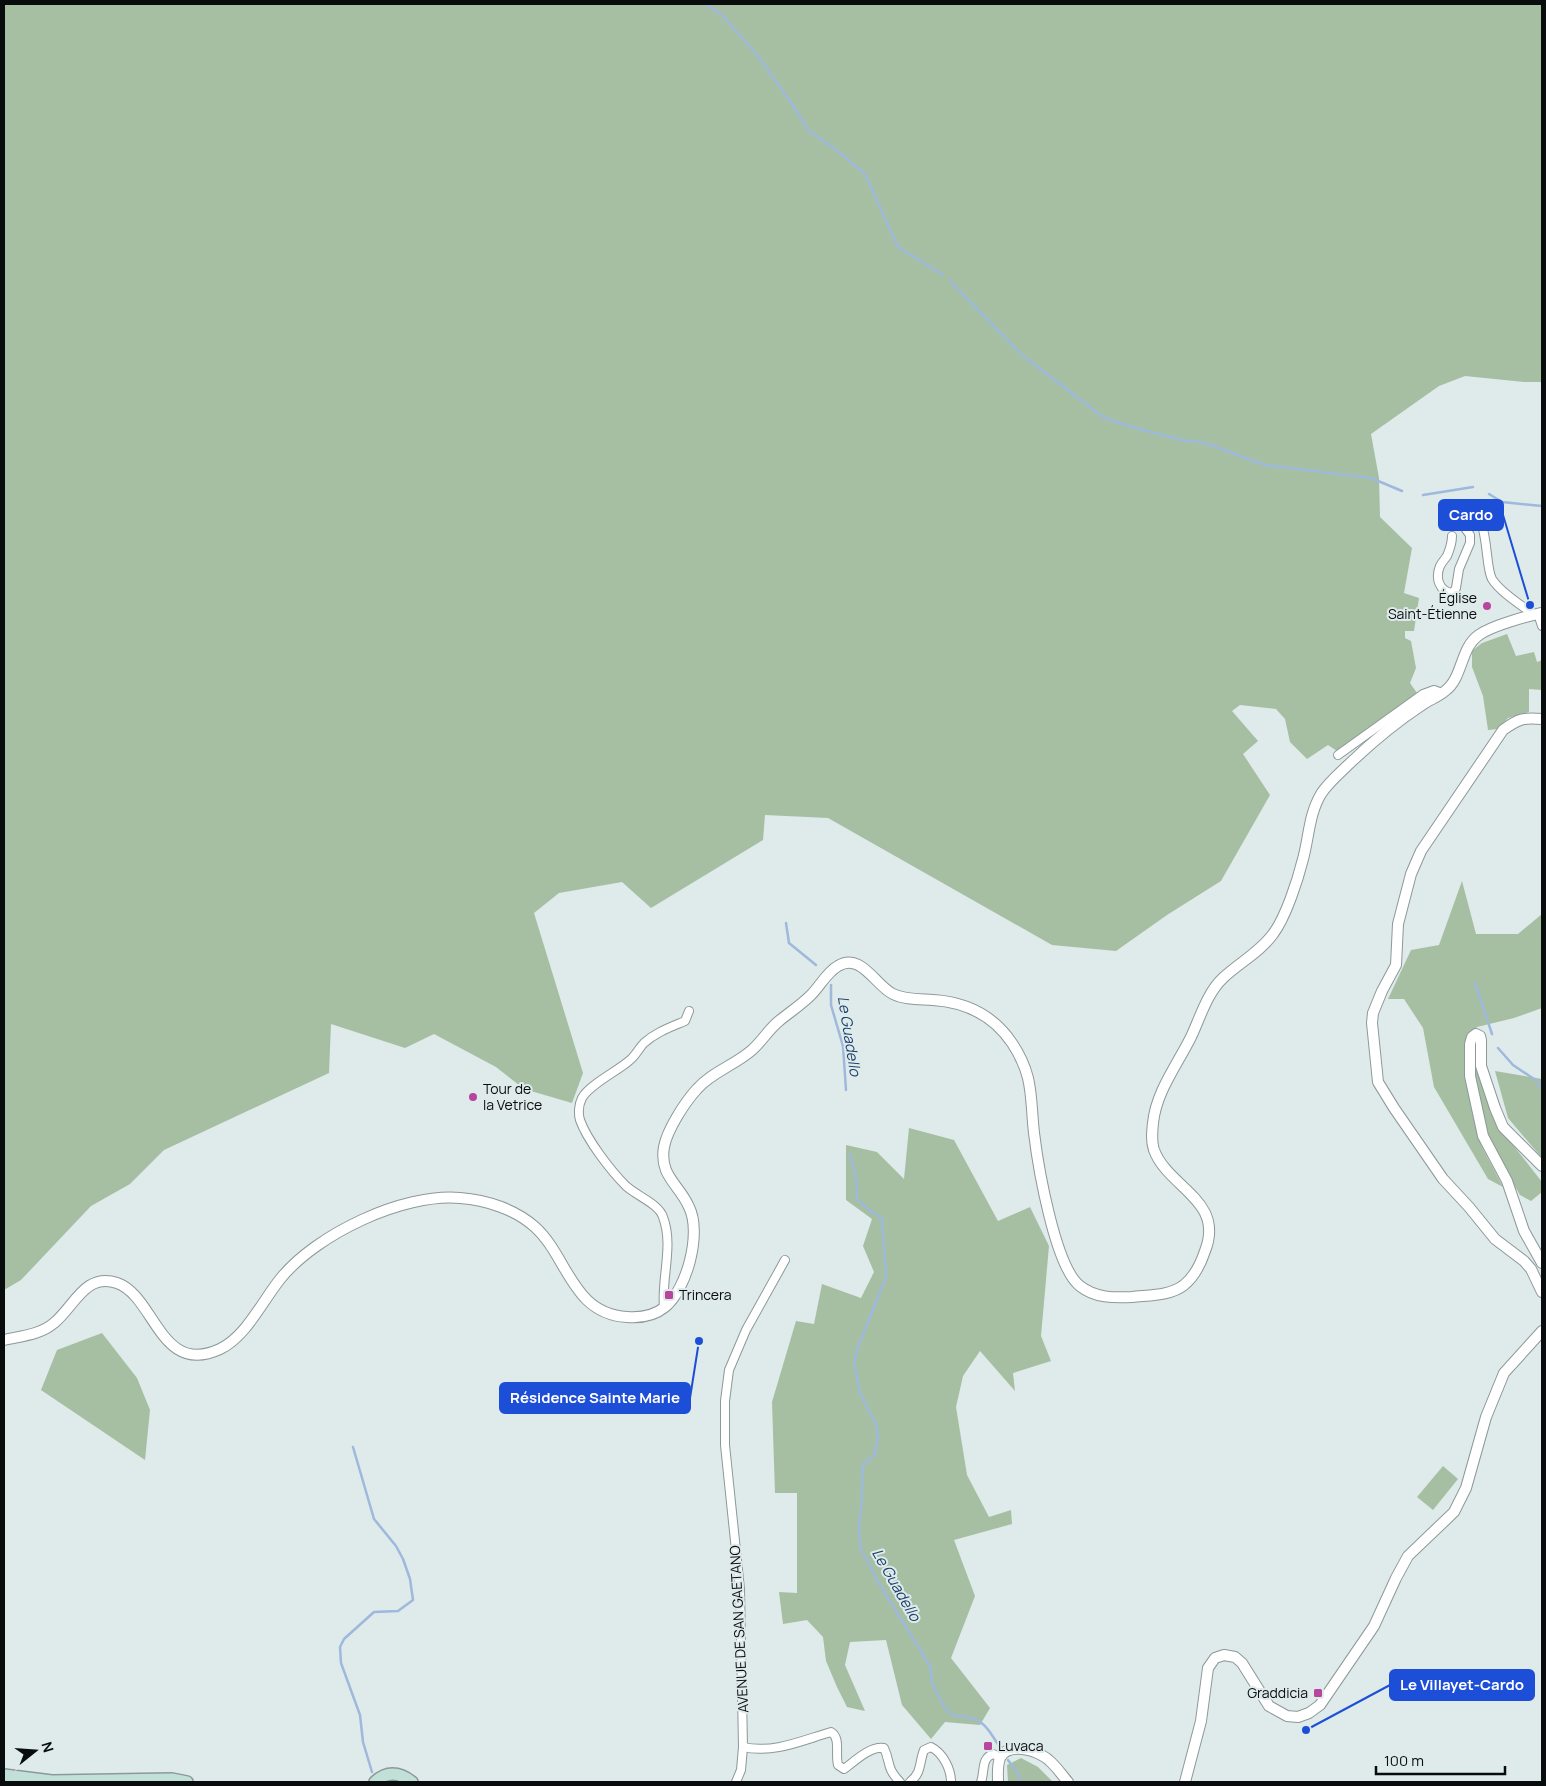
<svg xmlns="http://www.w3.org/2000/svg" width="1546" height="1786" viewBox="0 0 1546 1786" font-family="Manrope,sans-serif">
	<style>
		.green { fill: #a6bfa3 }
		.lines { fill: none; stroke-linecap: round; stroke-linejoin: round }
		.stream { stroke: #9eb9db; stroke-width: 2.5 }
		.minor-casing { stroke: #8d9898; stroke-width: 10 }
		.tertiary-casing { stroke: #8d9898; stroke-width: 12 }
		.secondary-casing { stroke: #8d9898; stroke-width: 14 }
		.minor { stroke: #fff; stroke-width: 8 }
		.tertiary { stroke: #fff; stroke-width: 10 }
		.secondary { stroke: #c1e1d8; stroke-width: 11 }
		.poi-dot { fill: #b8449d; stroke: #dfeaeb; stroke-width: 2 }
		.labels { text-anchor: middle; stroke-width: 4; stroke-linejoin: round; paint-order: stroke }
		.poi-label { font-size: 14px; fill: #090c0c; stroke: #dfeaeb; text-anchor: start }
		.street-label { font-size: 14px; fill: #090c0c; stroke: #dfeaeb }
		.water-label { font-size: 15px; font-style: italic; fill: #1b416d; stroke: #dfeaeb }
		.leader { fill: none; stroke: #1d4ed8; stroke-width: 2 }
		.callout-dot { fill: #1d4ed8; stroke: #dfeaeb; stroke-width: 2 }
		.callout { fill: #1d4ed8; stroke: #1d4ed8; stroke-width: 2 }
		.callout-label { font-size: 15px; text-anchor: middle; font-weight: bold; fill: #fff }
	</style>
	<rect width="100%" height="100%" fill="#dfeaeb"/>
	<g class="green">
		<polygon points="4,4 1542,4 1542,382 1524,382 1465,376 1439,386 1371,434 1379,478 1380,517 1412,548 1404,593 1419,598 1414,631 1405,631 1405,638 1411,641 1416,668 1410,683 1417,693 1337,751 1328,745 1307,759 1290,742 1285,719 1276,709 1240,705 1232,711 1258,741 1243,754 1270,795 1221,881 1167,915 1116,951 1052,945 828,818 765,815 763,840 651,908 622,882 559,893 534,913 583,1073 572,1103 524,1089 496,1067 434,1034 405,1048 331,1024 329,1073 164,1150 130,1184 91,1206 21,1280 4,1290"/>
		<polygon points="1507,634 1516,656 1534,652 1537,662 1542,660 1542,690 1529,689 1529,712 1508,718 1498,729 1488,730 1483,696 1472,667 1472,651 1482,643"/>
		<polygon points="1462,881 1476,934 1518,934 1542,914 1542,1008 1514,1018 1477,1027 1471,1034 1465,1054 1467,1088 1482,1147 1503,1187 1488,1179 1434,1087 1423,1028 1404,999 1388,999 1411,950 1439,945"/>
		<polygon points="1477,1068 1495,1120 1513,1145 1542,1182 1542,1192 1531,1201 1520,1195 1490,1144 1473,1069"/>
		<polygon points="1495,1071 1542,1079 1542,1158 1508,1118"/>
		<polygon points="909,1128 954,1140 998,1221 1030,1207 1049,1246 1041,1336 1051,1361 1013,1373 1015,1391 980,1351 963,1376 956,1407 967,1475 989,1517 1011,1510 1012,1524 954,1540 975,1596 951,1658 990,1708 980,1725 945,1722 931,1739 902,1705 886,1640 850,1642 845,1665 865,1711 847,1707 837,1687 826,1661 823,1637 807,1620 783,1624 779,1592 797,1593 797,1493 775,1493 772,1402 796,1321 814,1324 822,1284 861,1298 874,1272 863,1246 872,1219 846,1200 846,1145 877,1152 904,1179"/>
		<polygon points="102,1333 137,1378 150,1410 145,1460 41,1390 57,1350"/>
		<polygon points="1443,1466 1458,1479 1433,1510 1417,1497"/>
		<polygon points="1021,1758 1038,1767 1053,1782 1008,1782 1007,1765"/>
	</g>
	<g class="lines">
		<g class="stream">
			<polyline points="705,4 722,15 758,56 792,104 809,131 834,148 865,174 898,247 943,275"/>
			<polyline points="949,280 1022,355 1103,417 1128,426 1181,440 1205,443 1265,465 1371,478 1402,491"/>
			<polyline points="1489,494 1502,502 1542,506"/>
			<polyline points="1423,495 1473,487"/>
			<polyline points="786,923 789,943 816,965"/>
			<polyline points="1475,983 1492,1034"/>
			<polyline points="831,985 831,1005 843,1046 846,1090"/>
			<polyline points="1498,1048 1513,1065 1537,1081 1542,1090"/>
			<path d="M850,1154L856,1178L857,1200L882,1219L886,1277L858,1347L854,1362L860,1393L876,1425L878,1436L875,1454L863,1465L861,1509L859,1524L860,1547L877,1580L930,1666L932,1683L943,1705L952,1715C981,1717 984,1722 999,1746"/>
			<polyline points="353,1447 374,1519 396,1546 403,1559 410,1579 413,1600 398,1611 374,1612 344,1639 340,1647 341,1663 360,1715 363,1742 372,1772"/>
			<polyline points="1008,1760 1020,1777 1021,1782"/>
		</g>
		<g class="minor-casing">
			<g id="minor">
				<path d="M1452,536C1452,543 1450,549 1447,556C1445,559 1442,562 1440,566C1435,578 1439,592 1453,593L1456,588L1459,569L1470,543V535L1456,516L1460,509C1492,504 1483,563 1492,579C1500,592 1521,605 1533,614"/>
				<polyline points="1538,614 1542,626"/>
				<polyline points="1338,755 1423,694 1434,690 1442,693"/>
				<path d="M664,1308C661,1278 674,1246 663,1217C659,1204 637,1196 626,1186C611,1171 587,1140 580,1120C578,1113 579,1104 582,1098C590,1084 618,1071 630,1060C636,1055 639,1048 644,1043C656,1032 671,1027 685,1021L689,1011"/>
				<path d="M743,1747C773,1754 803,1740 831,1732C841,1738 835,1754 838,1765L844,1769C855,1761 870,1746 884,1748C891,1763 886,1768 900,1782"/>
				<polyline points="736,1782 741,1770 743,1747 740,1589 725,1445 725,1401 729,1370 746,1330 785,1260"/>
				<path d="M910,1782C922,1773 919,1762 924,1750L931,1747C943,1753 951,1769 951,1782"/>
				<path d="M981,1782C985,1771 981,1758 993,1754L1000,1757"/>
			</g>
		</g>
		<g class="tertiary-casing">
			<g id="tertiary">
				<path d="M1542,719C1524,717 1518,719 1503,730L1421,851L1411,874L1398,924L1396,965L1382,991L1373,1013L1372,1023L1378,1082L1394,1108L1443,1179L1469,1207L1495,1239L1524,1261L1531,1269L1542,1292"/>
				<polyline points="1542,1166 1503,1127 1495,1108 1481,1066 1481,1040 1480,1036 1476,1034 1472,1037 1470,1044 1470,1076 1483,1136 1507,1181 1524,1231 1542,1263"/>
				<path d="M4,1340C21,1336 40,1335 54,1323C74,1307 85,1272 117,1283C155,1296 160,1377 220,1349C246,1337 263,1300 281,1278C317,1234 403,1193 460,1198C486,1200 515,1209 535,1227C568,1257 572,1314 627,1317C640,1318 654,1316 665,1307C687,1289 702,1233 689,1207C679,1184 659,1176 664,1147C667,1130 685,1102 697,1089C712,1072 735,1065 752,1050C762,1041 769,1029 779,1021C790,1012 801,1005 811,995C820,986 827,972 838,966C861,952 875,985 893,994C905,1000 920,999 933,1000C966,1002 993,1015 1012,1043C1034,1076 1030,1097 1034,1133C1038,1166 1055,1267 1080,1286C1095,1298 1114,1298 1132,1297C1149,1295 1170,1296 1184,1285C1194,1277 1201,1263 1205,1251C1225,1200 1168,1188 1154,1150C1151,1141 1152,1132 1153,1123C1156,1092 1177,1065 1191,1037C1200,1018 1207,993 1223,978C1239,963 1260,952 1273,934C1286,917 1298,879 1303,859C1309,837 1309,814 1321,794C1328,783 1339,774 1348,765C1371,743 1396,722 1422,705C1429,700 1438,697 1445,691C1463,678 1460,648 1479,635C1491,626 1527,616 1542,613"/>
				<path d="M998,1782C998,1774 997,1766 1000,1758C1007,1743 1032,1749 1043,1756C1053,1761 1061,1774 1068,1782"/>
				<polyline points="1185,1782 1201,1721 1208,1668 1215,1658 1224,1655 1235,1657 1242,1663 1269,1706 1287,1716 1298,1717 1309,1713 1320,1705 1374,1626 1396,1578 1408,1556 1454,1512 1466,1488 1486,1417 1504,1373 1542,1331"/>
			</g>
		</g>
		<g class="secondary-casing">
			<g id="secondary">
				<polyline points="4,1775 52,1781 172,1779 187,1782"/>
				<path d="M375,1782C387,1771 399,1772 412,1782"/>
			</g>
		</g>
		<use href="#minor" class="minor"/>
		<use href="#tertiary" class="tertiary"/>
		<use href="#secondary" class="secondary"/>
	</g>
	<g class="poi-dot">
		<circle cx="1487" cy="606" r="5"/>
		<circle cx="473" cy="1097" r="5"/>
		<rect x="664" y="1290" width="10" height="10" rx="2.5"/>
		<rect x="1313" y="1688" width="10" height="10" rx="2.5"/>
		<rect x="983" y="1741" width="10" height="10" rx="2.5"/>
	</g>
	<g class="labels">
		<g class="poi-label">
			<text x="1477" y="603" text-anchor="end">Église<tspan x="1477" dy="16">Saint-Étienne</tspan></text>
			<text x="483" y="1094">Tour de<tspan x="483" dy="16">la Vetrice</tspan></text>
			<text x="679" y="1300">Trincera</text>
			<text x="1308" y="1698" text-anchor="end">Graddicia</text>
			<text x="998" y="1751">Luvaca</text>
		</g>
		<g class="street-label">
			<text transform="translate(739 1629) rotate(-93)" y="5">AVENUE DE SAN GAETANO</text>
		</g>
		<g class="water-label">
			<text transform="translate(849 1036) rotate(81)" y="5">Le Guadello</text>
			<text transform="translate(896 1585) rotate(60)" y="5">Le Guadello</text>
		</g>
	</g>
	<path class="leader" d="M1530 605L1503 515M699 1341L690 1398M1306 1730L1390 1685"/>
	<g class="callout-dot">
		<circle cx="1530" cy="605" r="5"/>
		<circle cx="699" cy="1341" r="5"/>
		<circle cx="1306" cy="1730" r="5"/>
	</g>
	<g class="callout">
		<rect x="1439" y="500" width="64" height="30" rx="5"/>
		<rect x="500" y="1383" width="190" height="30" rx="5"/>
		<rect x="1390" y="1670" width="144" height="30" rx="5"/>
	</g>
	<g class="callout-label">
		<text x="1471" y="520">Cardo</text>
		<text x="595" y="1403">Résidence Sainte Marie</text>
		<text x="1462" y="1690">Le Villayet-Cardo</text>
	</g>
	<rect width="1546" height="1786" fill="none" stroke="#090c0c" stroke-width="10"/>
	<g transform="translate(35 1751) rotate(73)" stroke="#dfeaeb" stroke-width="4" paint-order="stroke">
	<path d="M0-4L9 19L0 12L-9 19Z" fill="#090c0c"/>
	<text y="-8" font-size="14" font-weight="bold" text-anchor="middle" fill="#090c0c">N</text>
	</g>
	<path d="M1376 1766v8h129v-8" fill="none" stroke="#090c0c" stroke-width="2.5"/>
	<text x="1384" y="1766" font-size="15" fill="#090c0c" stroke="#dfeaeb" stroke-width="4" paint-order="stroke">100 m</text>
</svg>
